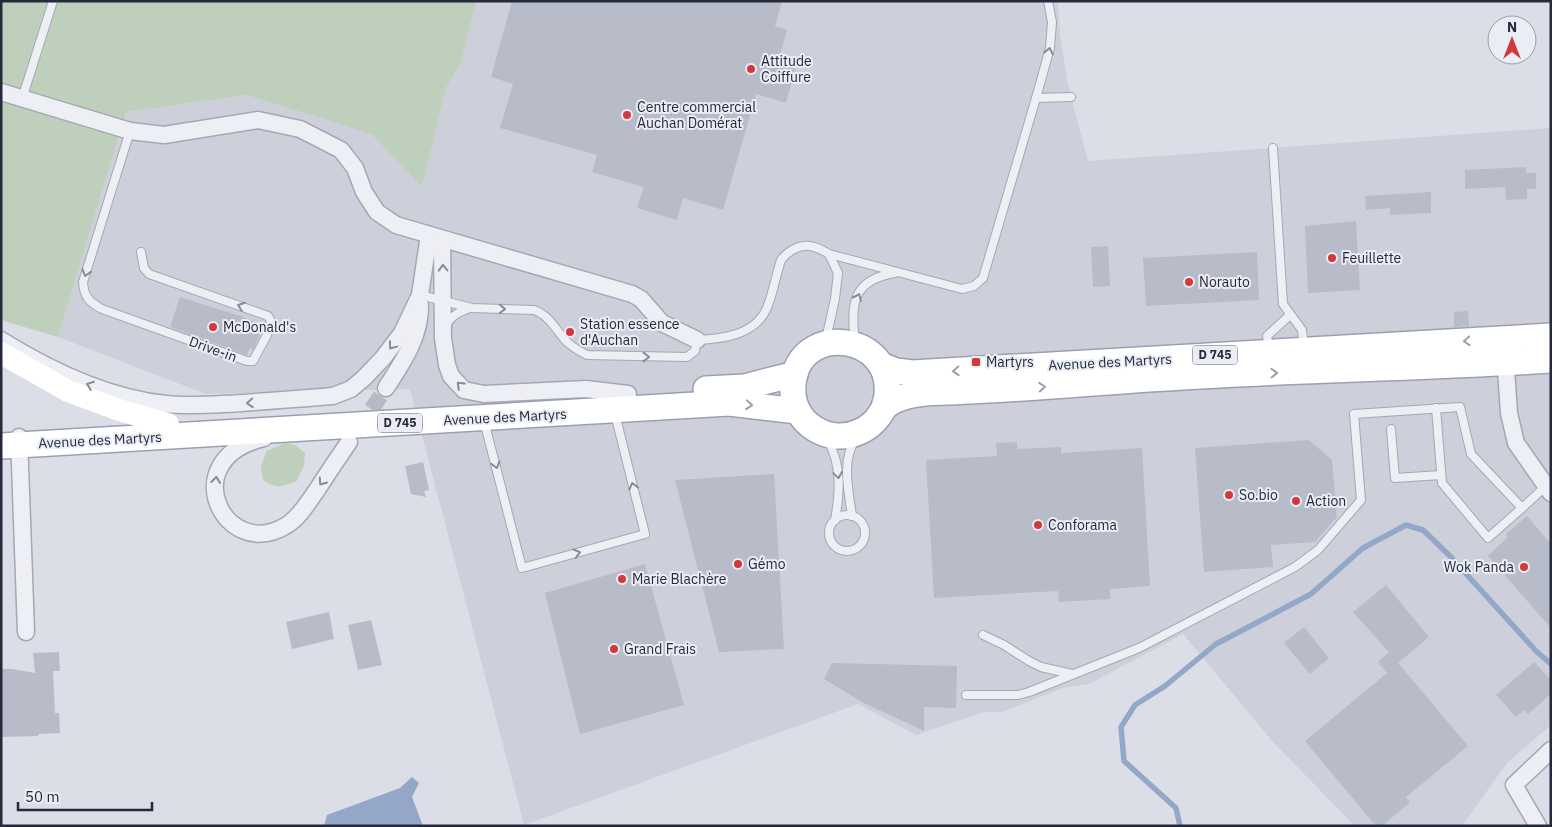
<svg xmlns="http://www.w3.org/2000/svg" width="1552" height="827" viewBox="0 0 1552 827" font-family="'IBM Plex Sans',sans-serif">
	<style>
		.built { fill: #cdd0db }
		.green { fill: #bed0bb }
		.water { fill: #94a7c8 }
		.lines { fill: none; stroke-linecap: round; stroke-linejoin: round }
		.stream { stroke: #94a7c8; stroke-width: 5.5 }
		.building { fill: #b8bcc9 }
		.street-tunnel { stroke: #b6bac4; stroke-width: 16; stroke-dasharray: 16 8; stroke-linecap: butt }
		.lane-casing { stroke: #a4a8b3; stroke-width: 10 }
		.street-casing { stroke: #a4a8b3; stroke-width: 19 }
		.primary-casing { stroke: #9aa0b2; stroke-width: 28 }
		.lane { stroke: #edeff4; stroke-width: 8 }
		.street { stroke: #edeff4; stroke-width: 16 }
		.secondary { stroke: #fff; stroke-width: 22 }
		.primary { stroke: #fff; stroke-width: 25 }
		.oneway { stroke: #888c98 }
		.oneway2 { stroke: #9c9fa7 }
		.poi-dot { fill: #d2393d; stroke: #eaedf4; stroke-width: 2 }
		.labels { text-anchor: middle; stroke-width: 4; stroke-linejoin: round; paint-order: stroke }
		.shield { fill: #eaedf4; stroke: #5f6473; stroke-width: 1 }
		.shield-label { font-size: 12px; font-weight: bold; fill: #242a3c }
		.poi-label { font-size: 14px; fill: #242a3c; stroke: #eaedf4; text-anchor: start }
		.street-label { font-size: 14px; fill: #242a3c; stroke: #eaedf4 }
	</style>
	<rect width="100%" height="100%" fill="#dbdee6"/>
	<polygon class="built" points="476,1 1058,1 1060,35 1068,85 1088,161 1551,128 1551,725 1507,763 1462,826 1355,826 1273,742 1183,634 1089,684 1063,688 1002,712 985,712 916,735 858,704 524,825 410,389 206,394 58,337 126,112 246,95 371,134 422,187 446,88 461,63"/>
	<g class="green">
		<polygon points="1,1 476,1 461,63 446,88 422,187 371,134 246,95 126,112 58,337 1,320"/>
		<path d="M285,443L295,445L305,453L304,465L297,481C283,487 275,489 263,480L261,466L267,451Z"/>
	</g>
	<polygon class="water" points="412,777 419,783 412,797 423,826 324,826 327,815 400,788"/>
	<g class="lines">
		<polyline class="stream" points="1180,826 1176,808 1124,761 1121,727 1135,705 1165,686 1216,644 1311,594 1363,548 1406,525 1423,530 1450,556 1536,651 1551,664"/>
	</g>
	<g class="building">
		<polygon points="512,1 782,1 775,26 787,30 779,58 797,63 786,103 756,94 723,210 683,198 677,220 637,208 644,187 592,172 597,155 500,128 513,84 491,77"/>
		<polygon points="1526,167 1526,173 1536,173 1536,189 1527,189 1527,199 1506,200 1505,187 1465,189 1465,170"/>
		<polygon points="1431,192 1431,213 1390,215 1390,208 1366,210 1365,196"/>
		<polygon points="1356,221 1360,290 1308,293 1305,226"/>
		<polygon points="1108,246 1110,286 1093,287 1091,247"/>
		<polygon points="1257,252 1259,300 1146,306 1143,258"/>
		<polygon points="180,297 243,317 264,326 253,350 250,347 247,355 170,327"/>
		<polygon points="1468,311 1469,326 1454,327 1454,312"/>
		<polygon points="1309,440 1332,460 1337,517 1315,542 1271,545 1273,567 1204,572 1195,448"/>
		<polygon points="1017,442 1017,449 1061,447 1061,453 1142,448 1150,586 1110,589 1110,599 1059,602 1058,591 934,598 926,460 997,456 996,443"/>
		<polygon points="423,462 429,490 424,491 426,497 411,494 405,466"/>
		<polygon points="774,474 784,649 719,652 675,480"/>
		<polygon points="1527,516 1551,544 1551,628 1488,556 1508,537 1506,534"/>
		<polygon points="645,564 684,705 580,734 545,593"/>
		<polygon points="1386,585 1429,637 1398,663 1468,746 1406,797 1410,802 1382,826 1376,826 1305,741 1387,673 1378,662 1389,652 1353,612"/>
		<polygon points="329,612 334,639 292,649 286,622"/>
		<polygon points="371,620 382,665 358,670 348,625"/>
		<polygon points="1304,627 1329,658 1310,674 1284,643"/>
		<polygon points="59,652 60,671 53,671 55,713 59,713 60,733 39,734 38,736 1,737 1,669 12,669 35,673 33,653"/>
		<polygon points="1534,662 1551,680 1551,694 1528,714 1524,710 1516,717 1496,695"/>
		<polygon points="832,663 957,666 956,708 924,707 924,731 862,702 824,679"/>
	</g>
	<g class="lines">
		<polyline class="street-tunnel" points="358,429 386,388"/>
		<g class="lane-casing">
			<g id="lane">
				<polyline points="1036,98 1050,48 1052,22 1048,1"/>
				<polyline points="22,99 53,1"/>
				<path d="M130,131L83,282C84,297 89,302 102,309L247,361H253L267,335L271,321L268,316L149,274L144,268L141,252"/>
				<polyline points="1273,148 1283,304 1302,330 1304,348"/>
				<path d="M420,295L472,308L534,310C549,315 556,330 566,341C572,347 579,351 587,355L687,357L695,351L697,340C723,339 755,335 767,308C773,293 776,275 781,260C787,252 799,244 810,246C816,247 824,251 829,254L962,289L974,286L983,278L1036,98L1071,97"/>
				<path d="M446,325C452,315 459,312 470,308"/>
				<polyline points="826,339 835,299 838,273 829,254"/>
				<path d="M855,342C851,305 851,280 895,273"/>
				<polyline points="1269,349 1267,336 1290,315"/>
				<polyline points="1436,408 1442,483 1488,538 1522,508"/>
				<polyline points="484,421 522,568 645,534 615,414"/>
				<polyline points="1391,429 1395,478 1441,475"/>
				<path d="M827,439C842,464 840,492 835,520"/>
				<circle cx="847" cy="533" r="18"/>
				<path d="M852,516C849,493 841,461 855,440"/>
				<polyline points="983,635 1004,645 1029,661 1041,667 1072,674"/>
				<polyline points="966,695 1018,695 1029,692 1139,648 1295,567 1318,550 1361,500 1354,414 1460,407 1471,454 1522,508 1546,486"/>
			</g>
		</g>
		<g class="street-casing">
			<g id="street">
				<polyline points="1,92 130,131 164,135 258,120 300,129 341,150 355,168 364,192 377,212 396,225 632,294 641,299 662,323 697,340"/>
				<polyline points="442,240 443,338 447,365 451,376 464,390 484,394 586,389 628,394"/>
				<path d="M1,340C51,371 107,398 166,404C185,406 204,405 223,404C260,402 296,399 333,396L351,389L364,378L383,358L402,333L420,295L429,235"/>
				<polyline points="1505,355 1509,413 1516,443 1551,493"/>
				<path d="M386,388C402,363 421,336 420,305"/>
				<polyline points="19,437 26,632"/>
				<path d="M264,438C173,459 225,564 287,525C300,517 308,502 317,490C327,474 338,458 349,442"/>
				<polyline points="1538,826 1514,785 1551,750"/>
			</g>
		</g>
		<g class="primary-casing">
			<g id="primary">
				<polyline points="881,365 896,371 912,373 1551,336"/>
				<polyline points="706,389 744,387 795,374"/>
				<path d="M884,407C885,403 887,398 887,393C892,336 806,322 794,377C792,388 792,400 798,411C805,425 821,435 837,436C853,437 870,429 879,416C884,408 886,404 896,400C911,393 932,392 949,392C1033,389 1117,380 1201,376C1317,369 1434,368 1551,360"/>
				<polyline points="1,446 729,403 798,411"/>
			</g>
		</g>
		<use href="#lane" class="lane"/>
		<use href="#street" class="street"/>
		<polyline class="secondary" points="1,353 68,391 119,410 168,424"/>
		<use href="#primary" class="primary"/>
	</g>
	<defs><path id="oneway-chevron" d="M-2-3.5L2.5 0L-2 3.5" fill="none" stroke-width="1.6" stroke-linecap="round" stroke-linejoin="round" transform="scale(1.25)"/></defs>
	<g class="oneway">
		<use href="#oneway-chevron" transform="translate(1049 51) rotate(-78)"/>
		<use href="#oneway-chevron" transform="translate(443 268) rotate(-91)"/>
		<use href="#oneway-chevron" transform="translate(86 273) rotate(107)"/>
		<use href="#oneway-chevron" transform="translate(858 297) rotate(-66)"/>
		<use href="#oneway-chevron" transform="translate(241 306) rotate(-160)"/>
		<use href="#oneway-chevron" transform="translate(502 309) rotate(2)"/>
		<use href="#oneway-chevron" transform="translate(392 346) rotate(127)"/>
		<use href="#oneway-chevron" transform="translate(646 357)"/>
		<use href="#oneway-chevron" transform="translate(90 385) rotate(-159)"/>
		<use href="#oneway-chevron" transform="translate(460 385) rotate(-136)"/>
		<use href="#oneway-chevron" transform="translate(250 403) rotate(176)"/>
		<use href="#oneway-chevron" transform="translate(496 465) rotate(75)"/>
		<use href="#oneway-chevron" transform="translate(838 475) rotate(82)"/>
		<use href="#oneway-chevron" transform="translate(216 480) rotate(-84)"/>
		<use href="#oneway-chevron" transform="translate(322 482) rotate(125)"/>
		<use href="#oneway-chevron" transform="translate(633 486) rotate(-104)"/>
		<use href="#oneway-chevron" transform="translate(577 553) rotate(-16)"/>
	</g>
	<g class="oneway2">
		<use href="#oneway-chevron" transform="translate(1467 341) rotate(177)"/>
		<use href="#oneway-chevron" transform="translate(956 371) rotate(177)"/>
		<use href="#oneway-chevron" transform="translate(1274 373) rotate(-2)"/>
		<use href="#oneway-chevron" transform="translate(1042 387) rotate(-4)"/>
		<use href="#oneway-chevron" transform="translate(749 405) rotate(6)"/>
	</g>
	<g class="poi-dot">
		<circle cx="751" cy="69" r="5"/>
		<circle cx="627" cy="115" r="5"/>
		<circle cx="1332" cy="258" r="5"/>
		<circle cx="1189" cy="282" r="5"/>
		<circle cx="213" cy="327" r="5"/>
		<circle cx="570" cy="332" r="5"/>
		<rect x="971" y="357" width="10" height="10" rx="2.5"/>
		<circle cx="1229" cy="495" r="5"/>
		<circle cx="1296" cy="501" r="5"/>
		<circle cx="1038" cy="525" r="5"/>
		<circle cx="738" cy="564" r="5"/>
		<circle cx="1524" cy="567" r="5"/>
		<circle cx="622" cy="579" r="5"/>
		<circle cx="614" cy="649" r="5"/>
	</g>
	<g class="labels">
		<g class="shield">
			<rect x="1192.5" y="345.5" width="45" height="19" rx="4"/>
			<rect x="377.5" y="413.5" width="45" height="19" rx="4"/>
		</g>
		<g class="shield-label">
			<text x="1215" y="359">D 745</text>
			<text x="400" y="427">D 745</text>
		</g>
		<g class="poi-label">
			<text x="761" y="66">Attitude<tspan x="761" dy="16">Coiffure</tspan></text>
			<text x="637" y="112">Centre commercial<tspan x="637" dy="16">Auchan Domérat</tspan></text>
			<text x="1342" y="263">Feuillette</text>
			<text x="1199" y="287">Norauto</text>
			<text x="580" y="329">Station essence<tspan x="580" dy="16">d'Auchan</tspan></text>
			<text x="223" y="332">McDonald's</text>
			<text x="986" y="367">Martyrs</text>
			<text x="1239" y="500">So.bio</text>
			<text x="1306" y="506">Action</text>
			<text x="1048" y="530">Conforama</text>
			<text x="748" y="569">Gémo</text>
			<text x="1514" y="572" text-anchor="end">Wok Panda</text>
			<text x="632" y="584">Marie Blachère</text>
			<text x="624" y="654">Grand Frais</text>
		</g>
		<g class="street-label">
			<text transform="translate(213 349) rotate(20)" y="5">Drive-in</text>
			<text transform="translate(1110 362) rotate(-3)" y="5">Avenue des Martyrs</text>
			<text transform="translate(505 417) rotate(-3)" y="5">Avenue des Martyrs</text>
			<text transform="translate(100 440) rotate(-3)" y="5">Avenue des Martyrs</text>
		</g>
	</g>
	<rect width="1552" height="827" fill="none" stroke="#242a3c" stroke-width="5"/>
	<g transform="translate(1512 40)"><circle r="24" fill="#eaedf4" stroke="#9b9faa"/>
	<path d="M0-4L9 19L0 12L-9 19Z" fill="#d2393d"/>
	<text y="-8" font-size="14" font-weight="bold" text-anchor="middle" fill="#242a3c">N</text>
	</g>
	<path d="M18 802v8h134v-8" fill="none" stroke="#242a3c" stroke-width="2.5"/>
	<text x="25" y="802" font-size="15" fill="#242a3c" stroke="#eaedf4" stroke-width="4" paint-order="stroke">50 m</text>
</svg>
